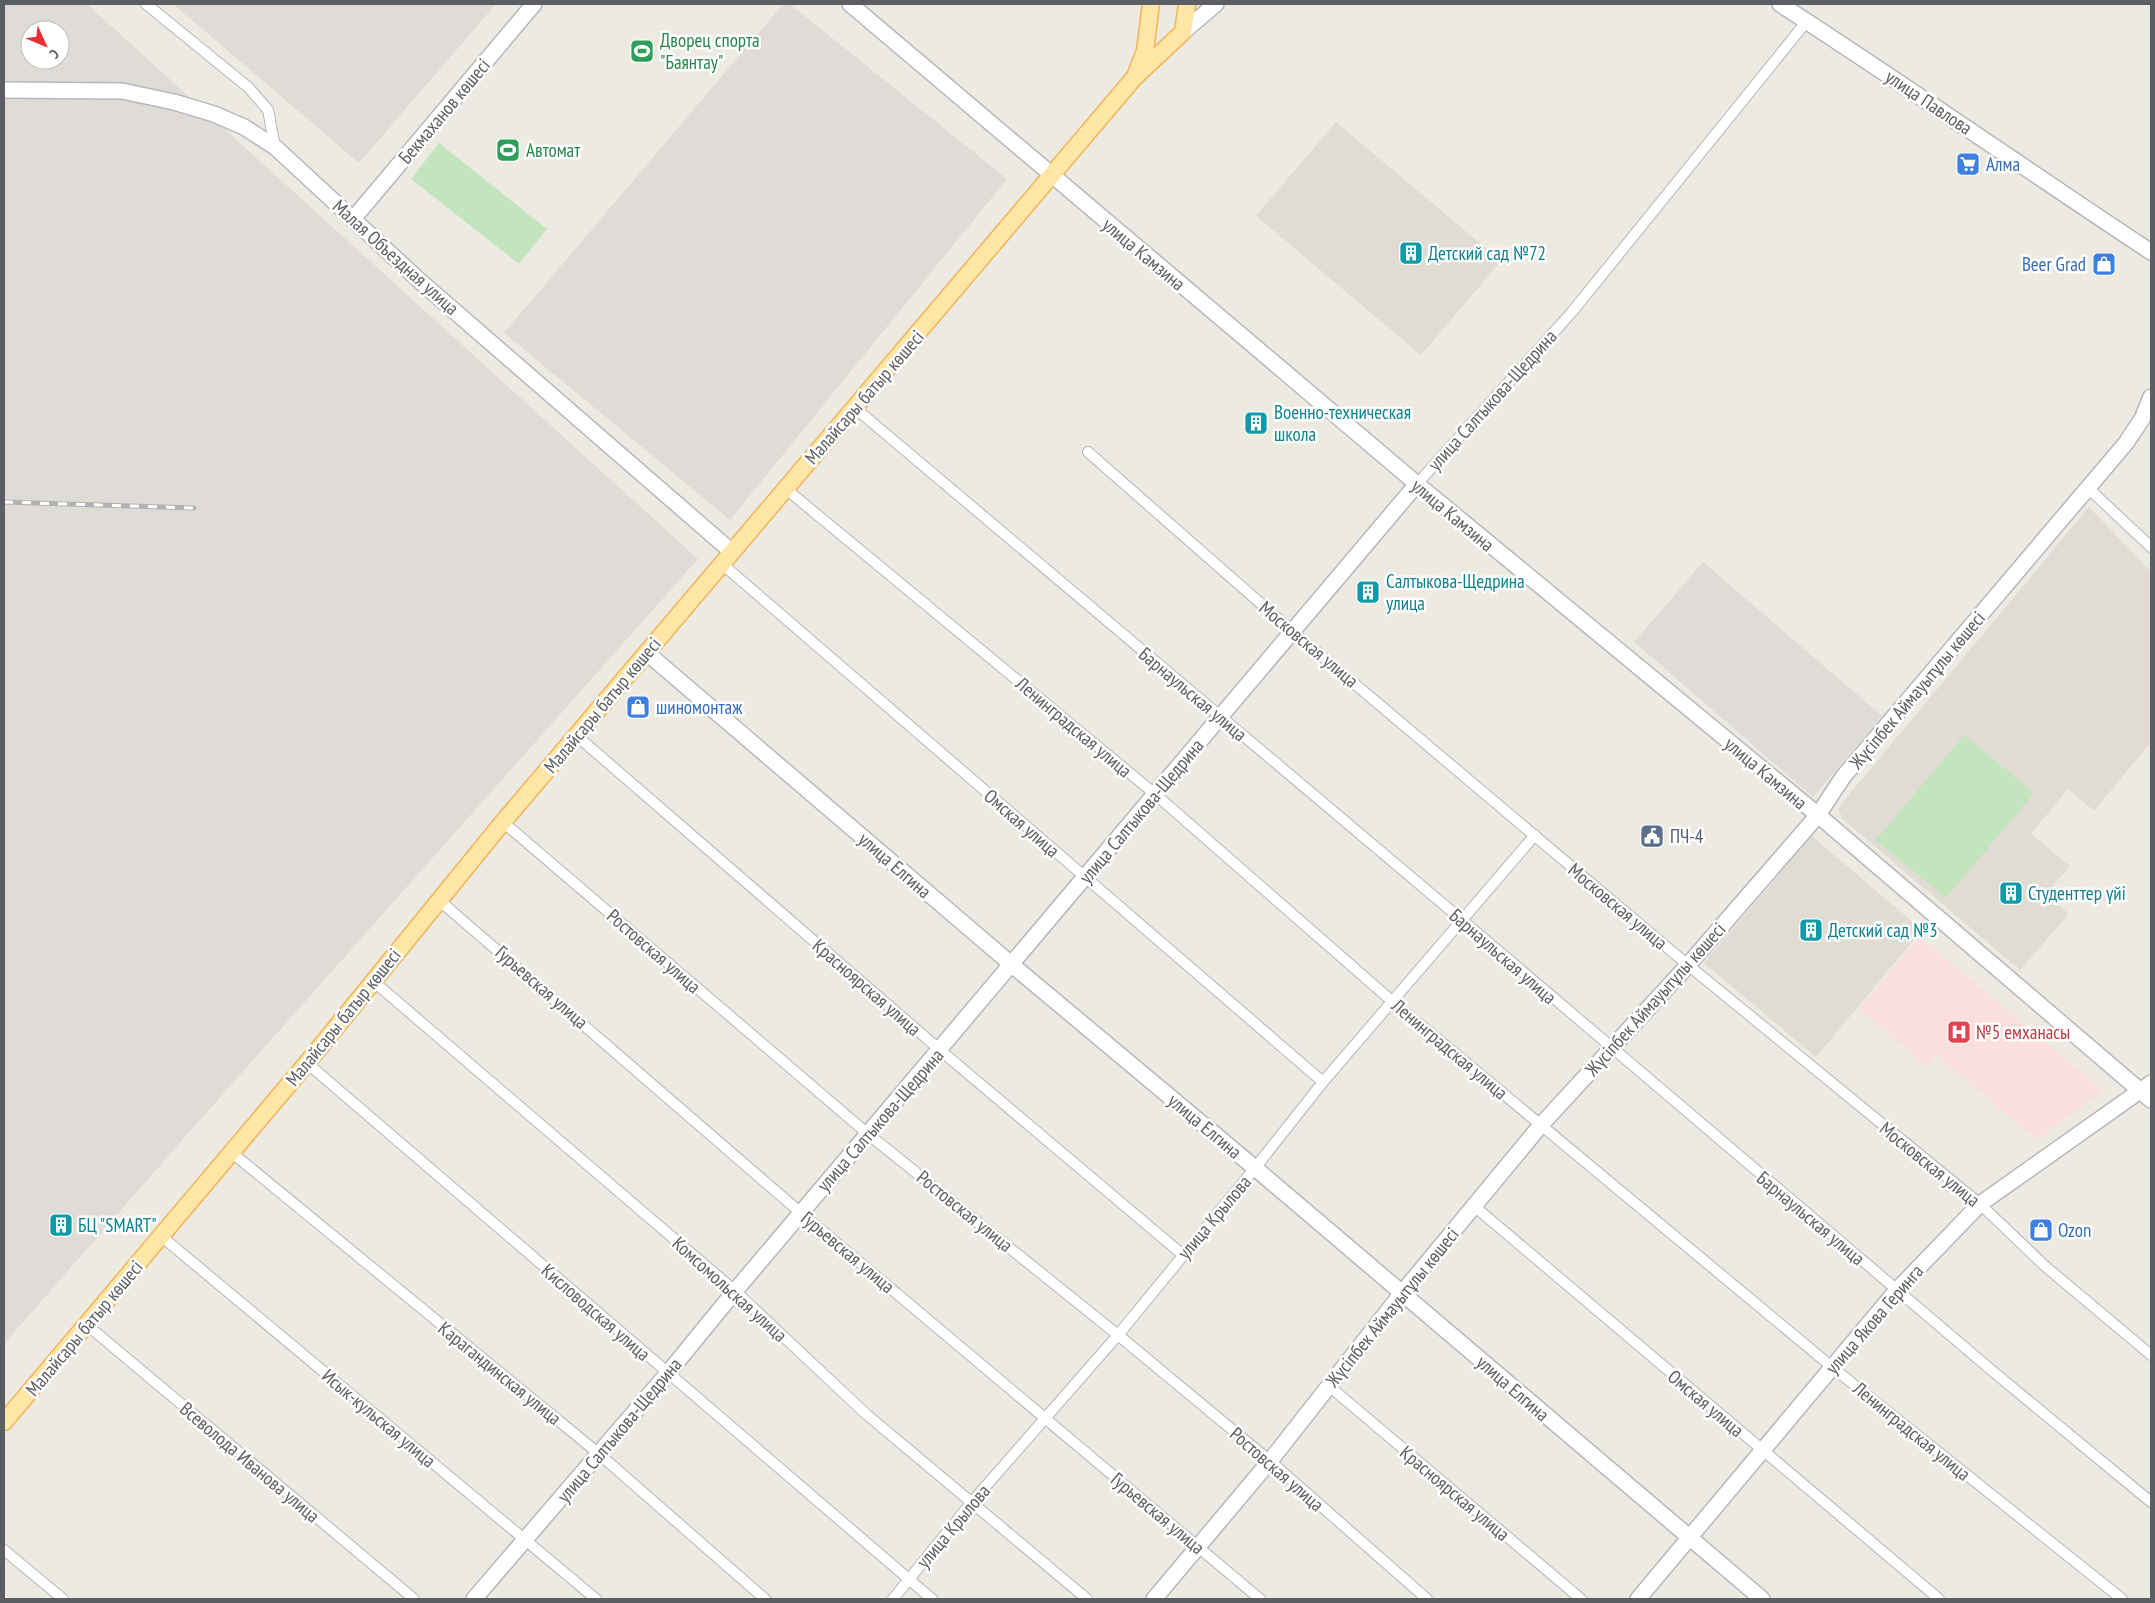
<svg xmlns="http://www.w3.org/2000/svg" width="2155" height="1603" viewBox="0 0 2155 1603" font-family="'PT Sans Narrow',sans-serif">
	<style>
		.industrial { fill: #dfdcd7; fill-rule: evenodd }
		.education { fill: #e0dbd3 }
		.medical { fill: #fbdede }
		.green { fill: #c3e5be }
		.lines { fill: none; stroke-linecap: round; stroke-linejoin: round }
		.street-casing { stroke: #b3b6ba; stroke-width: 12 }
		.secondary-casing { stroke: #b4b8bd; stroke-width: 18 }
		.primary-casing { stroke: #f1b458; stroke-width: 19 }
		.street { stroke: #fff; stroke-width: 10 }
		.secondary { stroke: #fff; stroke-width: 15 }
		.primary { stroke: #ffe6a6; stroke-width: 16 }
		.rail-casing { stroke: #b1b2b3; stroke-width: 5 }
		.rail { stroke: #fff; stroke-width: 3; stroke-dasharray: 9; stroke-linecap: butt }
		.labels { text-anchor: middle; stroke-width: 5; stroke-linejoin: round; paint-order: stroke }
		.leisure-label { font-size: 19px; fill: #27864d; stroke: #fff; text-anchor: start }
		.street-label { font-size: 19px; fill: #5b5f63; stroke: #fff }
		.shop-label { font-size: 19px; fill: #366cbe; stroke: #fff; text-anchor: start }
		.culture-label { font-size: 19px; fill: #0d838f; stroke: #fff; text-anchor: start }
		.service-label { font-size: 19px; fill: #4e5e75; stroke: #fff; text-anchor: start }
		.health-label { font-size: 19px; fill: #be3a42; stroke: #fff; text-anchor: start }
	</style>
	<rect width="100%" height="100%" fill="#edeae2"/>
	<g class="industrial">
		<path d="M4,4H87L698,559L199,1121L4,1344ZM30,30H60V60H30Z"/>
		<polygon points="173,4 496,4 359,163"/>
		<polygon points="783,4 790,4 1007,179 730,520 504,333"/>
		<polygon points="1703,562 1882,716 1813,797 1634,642"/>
	</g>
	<g class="education">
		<polygon points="1336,122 1501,261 1421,355 1256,216"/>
		<polygon points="2089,507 2151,572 2151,742 2094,811 2068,789 2031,834 2070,866 2046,894 2069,914 2020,970 1843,819 1838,808"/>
		<polygon points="1812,836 1922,930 1816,1057 1704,963"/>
	</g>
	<polygon class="medical" points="1920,937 2103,1091 2036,1139 1936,1055 1926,1066 1859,1009"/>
	<g class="green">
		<polygon points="439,143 547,229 519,264 411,179"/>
		<polygon points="1964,735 2034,793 1946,898 1876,840"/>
	</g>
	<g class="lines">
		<g class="street-casing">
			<g id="street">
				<polyline points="146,4 248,87 268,110 275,147"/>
				<polyline points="855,408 1462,920 1996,1374 2151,1502"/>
				<polyline points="1088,452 1292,631 1688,965 1980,1204 2046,1267 2151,1355"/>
				<polyline points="1417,484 1572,312 1807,21"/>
				<polyline points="2088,488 2151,547"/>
				<polyline points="786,489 1155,794 1393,1002 1832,1367 2122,1599"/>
				<polyline points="721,563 1323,1082"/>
				<polyline points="577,736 940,1050 1183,1255"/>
				<polyline points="503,822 868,1134 1118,1335 1270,1461 1427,1599"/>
				<polyline points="440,901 801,1213 1260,1599"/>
				<polyline points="373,981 735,1291 866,1414 1087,1599"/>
				<polyline points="307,1063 932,1599"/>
				<polyline points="231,1152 598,1453 765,1599"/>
				<polyline points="1474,1206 1939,1599"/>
				<polyline points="161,1236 596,1599"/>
				<polyline points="87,1325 414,1599"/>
				<polyline points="1329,1386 1581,1599"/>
				<polyline points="4,1550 63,1599"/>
				<polyline points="893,1599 971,1503 1118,1335 1255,1168 1323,1082 1535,835"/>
			</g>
		</g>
		<g class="secondary-casing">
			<g id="secondary">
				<polyline points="850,4 1417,484 1818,815 2151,1100"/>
				<path d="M1780,4C1905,85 2027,170 2151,252"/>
				<polyline points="1183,32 1216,4"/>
				<polyline points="4,90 122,91 174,102 214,114 244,127 275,147 421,282 732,552"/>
				<polyline points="353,219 534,4"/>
				<polyline points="647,653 1011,964 1255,1168 1762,1599"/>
				<polyline points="474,1599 668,1373 735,1291 1417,484"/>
				<polyline points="1154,1599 1270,1461 1402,1293 1541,1125 1688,965 1818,815 1843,777 2126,443 2142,419 2151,397"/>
				<polyline points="1638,1599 1897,1290 1980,1204 2151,1083"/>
			</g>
		</g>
		<g class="primary-casing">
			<g id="primary">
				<polyline points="1136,74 1145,51 1151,4"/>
				<polyline points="4,1422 307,1063 503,822 1134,78 1183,32 1187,4"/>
			</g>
		</g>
		<use href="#street" class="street"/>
		<use href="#secondary" class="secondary"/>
		<use href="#primary" class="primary"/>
		<g class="rail-casing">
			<polyline id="rail" points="4,502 194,508"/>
		</g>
		<use href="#rail" class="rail"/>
	</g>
	<defs>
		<g id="stadium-square" transform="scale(1.25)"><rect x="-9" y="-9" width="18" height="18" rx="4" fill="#2e9e5b" stroke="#fff"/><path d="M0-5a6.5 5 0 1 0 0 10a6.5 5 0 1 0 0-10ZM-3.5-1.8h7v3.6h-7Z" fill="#fff"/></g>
		<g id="supermarket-square" transform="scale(1.25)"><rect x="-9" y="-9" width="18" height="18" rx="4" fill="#3f7fe0" stroke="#fff"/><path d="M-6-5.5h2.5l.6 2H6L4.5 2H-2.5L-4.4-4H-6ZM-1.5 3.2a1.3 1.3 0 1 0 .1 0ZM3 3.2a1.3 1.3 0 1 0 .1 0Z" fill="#fff"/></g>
		<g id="building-square" transform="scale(1.25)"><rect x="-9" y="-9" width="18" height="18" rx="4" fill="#0f9aa8" stroke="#fff"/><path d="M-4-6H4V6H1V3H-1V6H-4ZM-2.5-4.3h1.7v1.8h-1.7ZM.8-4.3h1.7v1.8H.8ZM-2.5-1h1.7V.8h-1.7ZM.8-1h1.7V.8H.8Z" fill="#fff"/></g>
		<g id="shop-square" transform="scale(1.25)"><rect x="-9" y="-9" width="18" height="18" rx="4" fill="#3f7fe0" stroke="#fff"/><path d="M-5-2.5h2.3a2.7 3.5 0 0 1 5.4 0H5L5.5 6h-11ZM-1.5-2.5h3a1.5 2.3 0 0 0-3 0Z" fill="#fff"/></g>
		<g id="civic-square" transform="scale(1.25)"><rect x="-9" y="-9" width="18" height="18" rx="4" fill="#5c6f8a" stroke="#fff"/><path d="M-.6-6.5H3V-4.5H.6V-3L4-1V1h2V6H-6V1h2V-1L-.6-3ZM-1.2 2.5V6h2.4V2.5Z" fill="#fff"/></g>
		<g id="hospital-square" transform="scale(1.25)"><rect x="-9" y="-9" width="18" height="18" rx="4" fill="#e0444e" stroke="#fff"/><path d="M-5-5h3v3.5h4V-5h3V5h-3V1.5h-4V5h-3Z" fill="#fff"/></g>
	</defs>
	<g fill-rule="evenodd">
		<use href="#stadium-square" x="642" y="51"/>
		<use href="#stadium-square" x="508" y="150"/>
		<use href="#supermarket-square" x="1968" y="164"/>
		<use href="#building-square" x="1411" y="253"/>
		<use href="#shop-square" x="2104" y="264"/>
		<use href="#building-square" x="1256" y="423"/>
		<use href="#building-square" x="1368" y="592"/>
		<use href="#shop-square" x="638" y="707"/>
		<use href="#civic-square" x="1652" y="836"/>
		<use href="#building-square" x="2011" y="893"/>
		<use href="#building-square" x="1811" y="930"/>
		<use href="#hospital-square" x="1959" y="1032"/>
		<use href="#building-square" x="61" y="1225"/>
		<use href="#shop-square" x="2041" y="1230"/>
	</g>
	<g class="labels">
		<g class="leisure-label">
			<text x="660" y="47">Дворец спорта<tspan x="660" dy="22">"Баянтау"</tspan></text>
			<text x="526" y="157">Автомат</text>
		</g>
		<g class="street-label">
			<text transform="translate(1929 102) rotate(34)" y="7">улица Павлова</text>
			<text transform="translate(444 111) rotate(-50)" y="7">Бекмаханов көшесі</text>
			<text transform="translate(1144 254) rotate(40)" y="7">улица Камзина</text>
			<text transform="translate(396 257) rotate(42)" y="7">Малая Объездная улица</text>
			<text transform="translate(864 397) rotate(-49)" y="7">Малайсары батыр көшесі</text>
			<text transform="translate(1492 400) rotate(-48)" y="7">улица Салтыкова-Щедрина</text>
			<text transform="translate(1453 515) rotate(40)" y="7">улица Камзина</text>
			<text transform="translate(1309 644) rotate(40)" y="7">Московская улица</text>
			<text transform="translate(1917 690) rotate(-50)" y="7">Жүсіпбек Аймауытұлы көшесі</text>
			<text transform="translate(1193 694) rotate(40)" y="7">Барнаульская улица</text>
			<text transform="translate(602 705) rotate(-50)" y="7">Малайсары батыр көшесі</text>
			<text transform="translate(1074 727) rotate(40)" y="7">Ленинградская улица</text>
			<text transform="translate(1766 773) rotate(40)" y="7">улица Камзина</text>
			<text transform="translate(1141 811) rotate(-50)" y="7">улица Салтыкова-Щедрина</text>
			<text transform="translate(1022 823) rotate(41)" y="7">Омская улица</text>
			<text transform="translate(895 865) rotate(41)" y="7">улица Елгина</text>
			<text transform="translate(1618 906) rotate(40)" y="7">Московская улица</text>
			<text transform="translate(654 951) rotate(41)" y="7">Ростовская улица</text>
			<text transform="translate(1503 956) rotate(41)" y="7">Барнаульская улица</text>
			<text transform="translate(542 987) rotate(41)" y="7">Гурьевская улица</text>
			<text transform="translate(867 987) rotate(41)" y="7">Красноярская улица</text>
			<text transform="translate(1655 999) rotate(-48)" y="7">Жүсіпбек Аймауытұлы көшесі</text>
			<text transform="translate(343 1017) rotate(-51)" y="7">Малайсары батыр көшесі</text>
			<text transform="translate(1450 1049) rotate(40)" y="7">Ленинградская улица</text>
			<text transform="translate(880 1120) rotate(-49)" y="7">улица Салтыкова-Щедрина</text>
			<text transform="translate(1205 1126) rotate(40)" y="7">улица Елгина</text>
			<text transform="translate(1930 1164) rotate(39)" y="7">Московская улица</text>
			<text transform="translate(965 1211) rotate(39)" y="7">Ростовская улица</text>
			<text transform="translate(1214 1217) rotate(-50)" y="7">улица Крылова</text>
			<text transform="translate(1811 1218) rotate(40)" y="7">Барнаульская улица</text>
			<text transform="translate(848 1252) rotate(40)" y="7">Гурьевская улица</text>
			<text transform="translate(730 1289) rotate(42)" y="7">Комсомольская улица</text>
			<text transform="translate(1392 1307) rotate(-51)" y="7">Жүсіпбек Аймауытұлы көшесі</text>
			<text transform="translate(596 1312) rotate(41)" y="7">Кисловодская улица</text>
			<text transform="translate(1874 1319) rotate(-49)" y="7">улица Якова Геринга</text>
			<text transform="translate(84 1328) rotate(-50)" y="7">Малайсары батыр көшесі</text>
			<text transform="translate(500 1373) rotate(39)" y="7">Карагандинская улица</text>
			<text transform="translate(1513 1388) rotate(41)" y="7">улица Елгина</text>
			<text transform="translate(1706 1403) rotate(40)" y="7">Омская улица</text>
			<text transform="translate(379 1418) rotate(40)" y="7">Исык-кульская улица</text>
			<text transform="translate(619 1430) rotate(-50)" y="7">улица Салтыкова-Щедрина</text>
			<text transform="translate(1912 1431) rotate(39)" y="7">Ленинградская улица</text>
			<text transform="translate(250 1462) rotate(40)" y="7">Всеволода Иванова улица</text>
			<text transform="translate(1277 1469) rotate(41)" y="7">Ростовская улица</text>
			<text transform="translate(1455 1493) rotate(40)" y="7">Красноярская улица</text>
			<text transform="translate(1158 1513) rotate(40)" y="7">Гурьевская улица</text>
			<text transform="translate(953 1526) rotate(-50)" y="7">улица Крылова</text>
		</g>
		<g class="shop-label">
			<text x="1986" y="171">Алма</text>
			<text x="2086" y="271" text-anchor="end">Beer Grad</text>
			<text x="656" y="714">шиномонтаж</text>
			<text x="2058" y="1237">Ozon</text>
		</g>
		<g class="culture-label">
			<text x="1428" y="260">Детский сад №72</text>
			<text x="1274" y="419">Военно-техническая<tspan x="1274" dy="22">школа</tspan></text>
			<text x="1386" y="588">Салтыкова-Щедрина<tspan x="1386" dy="22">улица</tspan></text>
			<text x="2028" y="900">Студенттер үйі</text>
			<text x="1828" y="937">Детский сад №3</text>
			<text x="78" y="1232">БЦ "SMART"</text>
		</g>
		<g class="service-label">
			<text x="1670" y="843">ПЧ-4</text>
		</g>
		<g class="health-label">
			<text x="1976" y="1039">№5 емханасы</text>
		</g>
	</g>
	<rect width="2155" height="1603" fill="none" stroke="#5b5f63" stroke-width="10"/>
	<g transform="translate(45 45) rotate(134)"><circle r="24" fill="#ffffff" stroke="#bdbfc1"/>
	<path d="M0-4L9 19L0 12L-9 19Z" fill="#e92d34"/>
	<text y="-8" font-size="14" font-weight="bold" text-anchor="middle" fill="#5b5f63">С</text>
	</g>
</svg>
